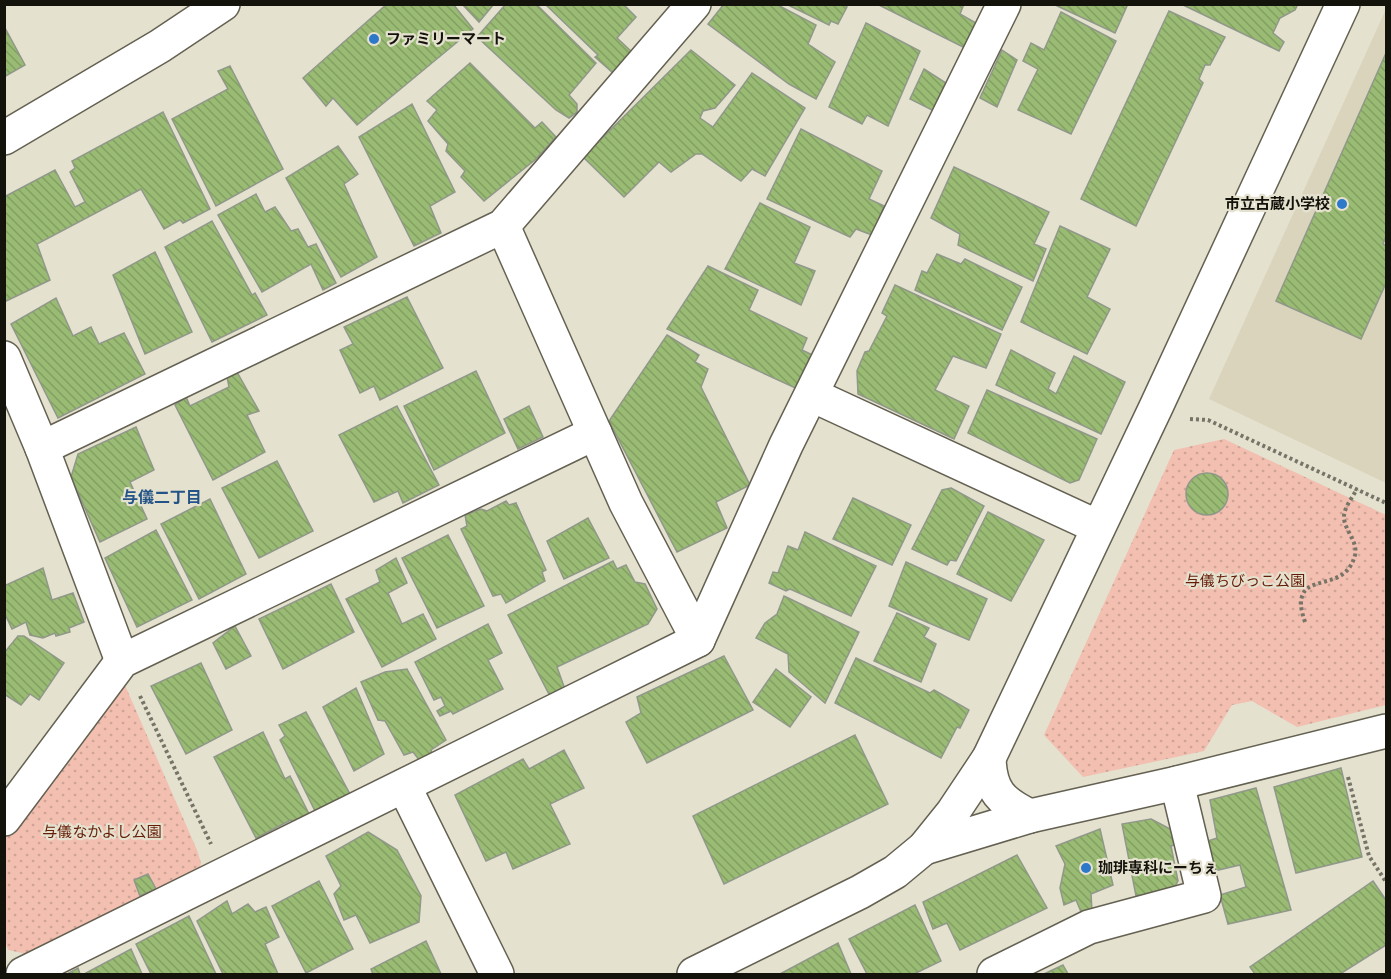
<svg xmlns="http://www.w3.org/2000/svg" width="1391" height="979" viewBox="0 0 1391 979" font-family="'Fira Sans Condensed','Noto Sans JP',sans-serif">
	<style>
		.built { fill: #d9d4bb }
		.grass { fill: url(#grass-dots) }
		.building { fill: url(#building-back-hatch); stroke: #909889; stroke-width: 1.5 }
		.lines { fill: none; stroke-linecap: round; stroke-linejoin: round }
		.minor-casing { stroke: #646152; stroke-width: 36 }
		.tertiary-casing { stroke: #646152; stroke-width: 36 }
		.path { stroke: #767467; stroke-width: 4; stroke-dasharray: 3 3; stroke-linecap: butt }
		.minor { stroke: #fff; stroke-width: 33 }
		.tertiary { stroke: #fff; stroke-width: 33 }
		.poi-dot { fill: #2e78c9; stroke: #e5e1cf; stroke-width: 2 }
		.labels { text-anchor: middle; stroke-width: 4.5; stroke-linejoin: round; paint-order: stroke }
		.poi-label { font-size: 15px; font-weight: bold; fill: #13120b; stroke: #e5e1cf; text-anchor: start }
		.park-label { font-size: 15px; fill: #651d07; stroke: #e5e1cf }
		.neighbourhood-label { font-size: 16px; font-weight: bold; fill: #245387; stroke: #e5e1cf }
	</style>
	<defs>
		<pattern id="grass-dots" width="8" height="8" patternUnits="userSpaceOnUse" patternTransform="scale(1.5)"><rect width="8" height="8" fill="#f2bfb0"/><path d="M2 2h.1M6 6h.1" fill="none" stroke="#cfa396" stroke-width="1.8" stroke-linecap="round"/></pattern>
		<pattern id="building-back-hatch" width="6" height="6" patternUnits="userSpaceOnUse" patternTransform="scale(1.5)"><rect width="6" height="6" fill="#99bb73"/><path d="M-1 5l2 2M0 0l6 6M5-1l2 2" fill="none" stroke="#83a062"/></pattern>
	</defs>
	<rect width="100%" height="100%" fill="#e5e1cf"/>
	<polygon class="built" points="1386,9 1386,483 1209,399"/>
	<g class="grass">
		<polygon points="1224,439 1386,515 1386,705 1297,727 1252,701 1232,705 1204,751 1083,777 1044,735 1174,450"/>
		<polygon points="124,683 197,850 201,863 198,874 31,955 8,950 5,942 5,833"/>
	</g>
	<g class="building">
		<polygon points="387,4 453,4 473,29 357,125 333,98 326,106 303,78"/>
		<polygon points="462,4 494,4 479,22"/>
		<polygon points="506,4 536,4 596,63 569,95 577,104 577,112 569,118 556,110 477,37"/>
		<polygon points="545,4 623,4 636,17 617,38 633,53 613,73 595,57 598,55"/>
		<polygon points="724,4 776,4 816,25 808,44 835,62 816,99 789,84 708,24"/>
		<polygon points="786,4 844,4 847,7 838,24 831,21 829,25"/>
		<polygon points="877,4 964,4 960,14 976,23 965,48"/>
		<polygon points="1053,4 1124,4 1127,6 1115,33"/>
		<polygon points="1181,4 1298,4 1295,10 1280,18 1273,33 1284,42 1279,51"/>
		<polygon points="1169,11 1225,37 1210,65 1205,65 1199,79 1203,83 1136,226 1081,199"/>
		<polygon points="1061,12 1116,41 1071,134 1018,110 1038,69 1023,61 1031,43 1044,50"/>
		<polygon points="866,23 920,51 888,126 867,115 862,124 829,107"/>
		<polygon points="4,26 25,65 4,77"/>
		<polygon points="691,50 735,85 715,108 703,111 700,118 713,127 752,73 805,108 765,176 752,169 741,181 702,154 696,154 671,172 659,162 624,197 583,157"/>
		<polygon points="1002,50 1017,60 997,107 980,98"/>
		<polygon points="1386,53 1386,236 1383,244 1386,246 1386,283 1361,339 1276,301"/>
		<polygon points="470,63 535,128 542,122 556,137 536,159 484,201 461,177 465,171 446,151 448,144 428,121 437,110 427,101"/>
		<polygon points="230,66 283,169 216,206 172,119 228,89 218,71"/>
		<polygon points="924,69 946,83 934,111 910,99"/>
		<polygon points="412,104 455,192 430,206 441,233 414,246 359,137"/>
		<polygon points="163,112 210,209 183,223 180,220 164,229 141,189 37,244 50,280 4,302 4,197 55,170 75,207 85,202 70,172 75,168 72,161"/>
		<polygon points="801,129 882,171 869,199 884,206 872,235 856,229 850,237 767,199"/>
		<polygon points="338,146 358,174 344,184 377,257 341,277 286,178"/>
		<polygon points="954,167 1049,212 1034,244 1046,249 1033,281 958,245 960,234 931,218"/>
		<polygon points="256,194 265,212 275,207 291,231 298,229 308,247 316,244 336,283 323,290 311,264 262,292 218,215"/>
		<polygon points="760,203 810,227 794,263 815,271 801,305 725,269"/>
		<polygon points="212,221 252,295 255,293 267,315 212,342 165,247"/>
		<polygon points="1060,226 1110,249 1087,297 1110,309 1087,354 1021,322"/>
		<polygon points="155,252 192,332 145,354 113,275"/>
		<polygon points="937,254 961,264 965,259 1022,287 1002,330 915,290 922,271 927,273"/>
		<polygon points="708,266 758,290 749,310 807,338 802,350 817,357 802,391 667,329"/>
		<polygon points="895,285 1001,334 986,368 953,356 935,390 969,406 954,439 858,394 857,371 865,352 869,351 887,316 882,313"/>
		<polygon points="407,297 443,368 380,400 374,386 360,393 340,350 353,344 344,327"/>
		<polygon points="56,298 73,336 91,327 99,344 124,333 145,374 58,418 11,324"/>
		<polygon points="667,335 699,355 695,362 708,369 701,387 750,485 716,502 727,528 677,552 609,421"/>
		<polygon points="1011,350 1055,373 1048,389 1056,394 1074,356 1125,382 1101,434 996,385"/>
		<polygon points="476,371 505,433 434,470 404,406"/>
		<polygon points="237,372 259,411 247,415 265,452 213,480 175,405 186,397 190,406 229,387 227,377"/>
		<polygon points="987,390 1097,439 1079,480 1070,483 968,433"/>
		<polygon points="397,406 439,485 403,503 398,491 374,502 339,435"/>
		<polygon points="529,406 543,437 518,449 504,419"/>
		<polygon points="136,427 154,470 130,482 147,519 100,542 71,477 78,454"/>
		<polygon points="277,461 313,531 259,558 222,488"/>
		<circle cx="1207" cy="494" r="21"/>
		<polygon points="951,488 984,506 956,561 950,560 947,565 912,549 942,490"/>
		<polygon points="853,498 911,525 892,565 833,539"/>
		<polygon points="210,499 246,574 199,599 161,524"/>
		<polygon points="506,501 509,505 516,503 546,570 542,572 545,581 506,603 501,594 493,596 461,529 467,526 465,515 481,509 487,511"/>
		<polygon points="988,512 1044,540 1011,601 957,574"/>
		<polygon points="588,518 609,558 564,579 547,541"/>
		<polygon points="156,530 192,600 137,627 105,558"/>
		<polygon points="805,532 876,566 851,616 790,589 786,591 769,583 773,572 778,573 788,546 798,550"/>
		<polygon points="448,535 484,606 437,628 402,558"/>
		<polygon points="396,558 407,583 388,593 402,624 423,614 436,639 382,667 346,599 380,582 376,570"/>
		<polygon points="613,561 617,569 626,565 635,582 645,584 657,609 648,624 557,667 566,692 552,700 508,615"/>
		<polygon points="906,562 987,599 969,640 889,606"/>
		<polygon points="43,568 52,600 73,593 84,622 69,628 70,632 56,636 55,633 43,638 30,635 26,622 12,629 4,612 4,586"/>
		<polygon points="331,584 354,632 283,669 259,619"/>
		<polygon points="784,596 859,632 825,703 789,672 788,654 756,638 765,623 777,614"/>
		<polygon points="897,613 929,628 924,637 936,644 921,682 874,661"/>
		<polygon points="488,624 502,653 488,660 503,689 453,714 451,711 440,716 437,711 445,706 441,697 434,700 415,662"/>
		<polygon points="235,626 251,656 226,669 213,643"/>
		<polygon points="18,636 24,636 64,663 39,700 30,694 21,705 4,694 4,653"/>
		<polygon points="724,656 753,710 647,763 626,722 641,713 637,697"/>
		<polygon points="856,658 930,693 934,690 969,710 960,728 957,727 941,758 835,703"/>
		<polygon points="201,663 232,730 186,754 151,686"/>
		<polygon points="407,669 446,740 431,750 432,754 420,761 413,752 404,755 385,721 378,720 361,682 385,672"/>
		<polygon points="776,669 811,697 790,727 753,702"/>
		<polygon points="356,688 384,754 354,771 323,707"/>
		<polygon points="306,712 351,796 316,813 280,740 285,736 279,725"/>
		<polygon points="263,732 285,779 290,776 310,816 294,824 291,820 256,838 214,757"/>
		<polygon points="855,735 888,804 724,884 693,816"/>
		<polygon points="564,750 584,788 550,804 570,844 513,869 506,852 486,861 455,795 523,759 529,769"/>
		<polygon points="1341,768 1362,857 1296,873 1274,787"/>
		<polygon points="1256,788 1291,910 1228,924 1220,895 1246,887 1240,865 1214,871 1205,842 1217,838 1210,800"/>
		<polygon points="1151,819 1172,830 1174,845 1171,846 1178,881 1173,890 1136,896 1122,824"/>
		<polygon points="1100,829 1113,885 1091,894 1092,911 1082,914 1076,900 1064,905 1060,888 1065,864 1056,846"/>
		<polygon points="368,832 397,850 421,896 419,922 370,943 356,915 344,920 334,894 341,886 326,856"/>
		<polygon points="1017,855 1047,908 960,950 947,923 933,929 923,902"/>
		<polygon points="148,874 156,889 140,896 134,880"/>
		<polygon points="319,881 353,949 306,973 272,906"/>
		<polygon points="1373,881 1386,900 1386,945 1340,974 1255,974 1250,967"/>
		<polygon points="227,901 232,914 248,904 255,912 266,907 279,937 265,944 278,974 223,974 197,921"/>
		<polygon points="915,905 941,961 914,974 867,974 849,939"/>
		<polygon points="189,916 216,974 151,974 136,944"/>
		<polygon points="426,941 441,974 373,974 371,969"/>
		<polygon points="838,943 851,974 780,974"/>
		<polygon points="131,949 142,974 87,974 86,973"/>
		<polygon points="1063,965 1068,974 1044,974"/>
		<polygon points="78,968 80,974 67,974"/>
	</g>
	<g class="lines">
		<g class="minor-casing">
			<g id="minor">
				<polyline points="503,226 626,503 698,640"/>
				<polyline points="4,358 42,448 122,661"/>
				<polyline points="812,395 1098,527"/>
				<polyline points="42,448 503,226 694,4"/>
				<path d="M989,758C990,791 1001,802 1030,816"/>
				<polyline points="404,786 497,974"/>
				<polyline points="4,819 122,661 595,433"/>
				<polyline points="924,848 1030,816 1177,783 1386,731"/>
				<polyline points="23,974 698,640 786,445 1004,4"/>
				<polyline points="994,974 1089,927 1204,896 1177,783"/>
			</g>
		</g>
		<g class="tertiary-casing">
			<g id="tertiary">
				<polyline points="4,138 160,46 223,4"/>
				<polyline points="694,974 860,892 895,872 924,848 953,812 989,758 1156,407 1343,4"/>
			</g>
		</g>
		<g class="path">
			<polyline points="1190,419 1208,420 1386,503"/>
			<path d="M1305,622C1303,616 1301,609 1301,604C1301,571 1345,594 1355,555C1358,542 1346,532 1344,519C1343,509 1352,498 1357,489"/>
			<polyline points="140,696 211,844"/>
			<polyline points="1348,777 1369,856 1386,882"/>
		</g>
		<use href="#minor" class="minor"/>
		<use href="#tertiary" class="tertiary"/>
	</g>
	<g class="poi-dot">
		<circle cx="374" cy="39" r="6"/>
		<circle cx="1342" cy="204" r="6"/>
		<circle cx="1086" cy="868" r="6"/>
	</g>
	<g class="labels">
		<g class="poi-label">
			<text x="386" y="44">ファミリーマート</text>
			<text x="1330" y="209" text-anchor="end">市立古蔵小学校</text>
			<text x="1098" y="873">珈琲専科にーちぇ</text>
		</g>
		<g class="park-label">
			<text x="1245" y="586">与儀ちびっこ公園</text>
			<text x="102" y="837">与儀なかよし公園</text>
		</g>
		<g class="neighbourhood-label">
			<text x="162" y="503">与儀二丁目</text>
		</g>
	</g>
	<rect width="1391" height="979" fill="none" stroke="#13120b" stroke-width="12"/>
</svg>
